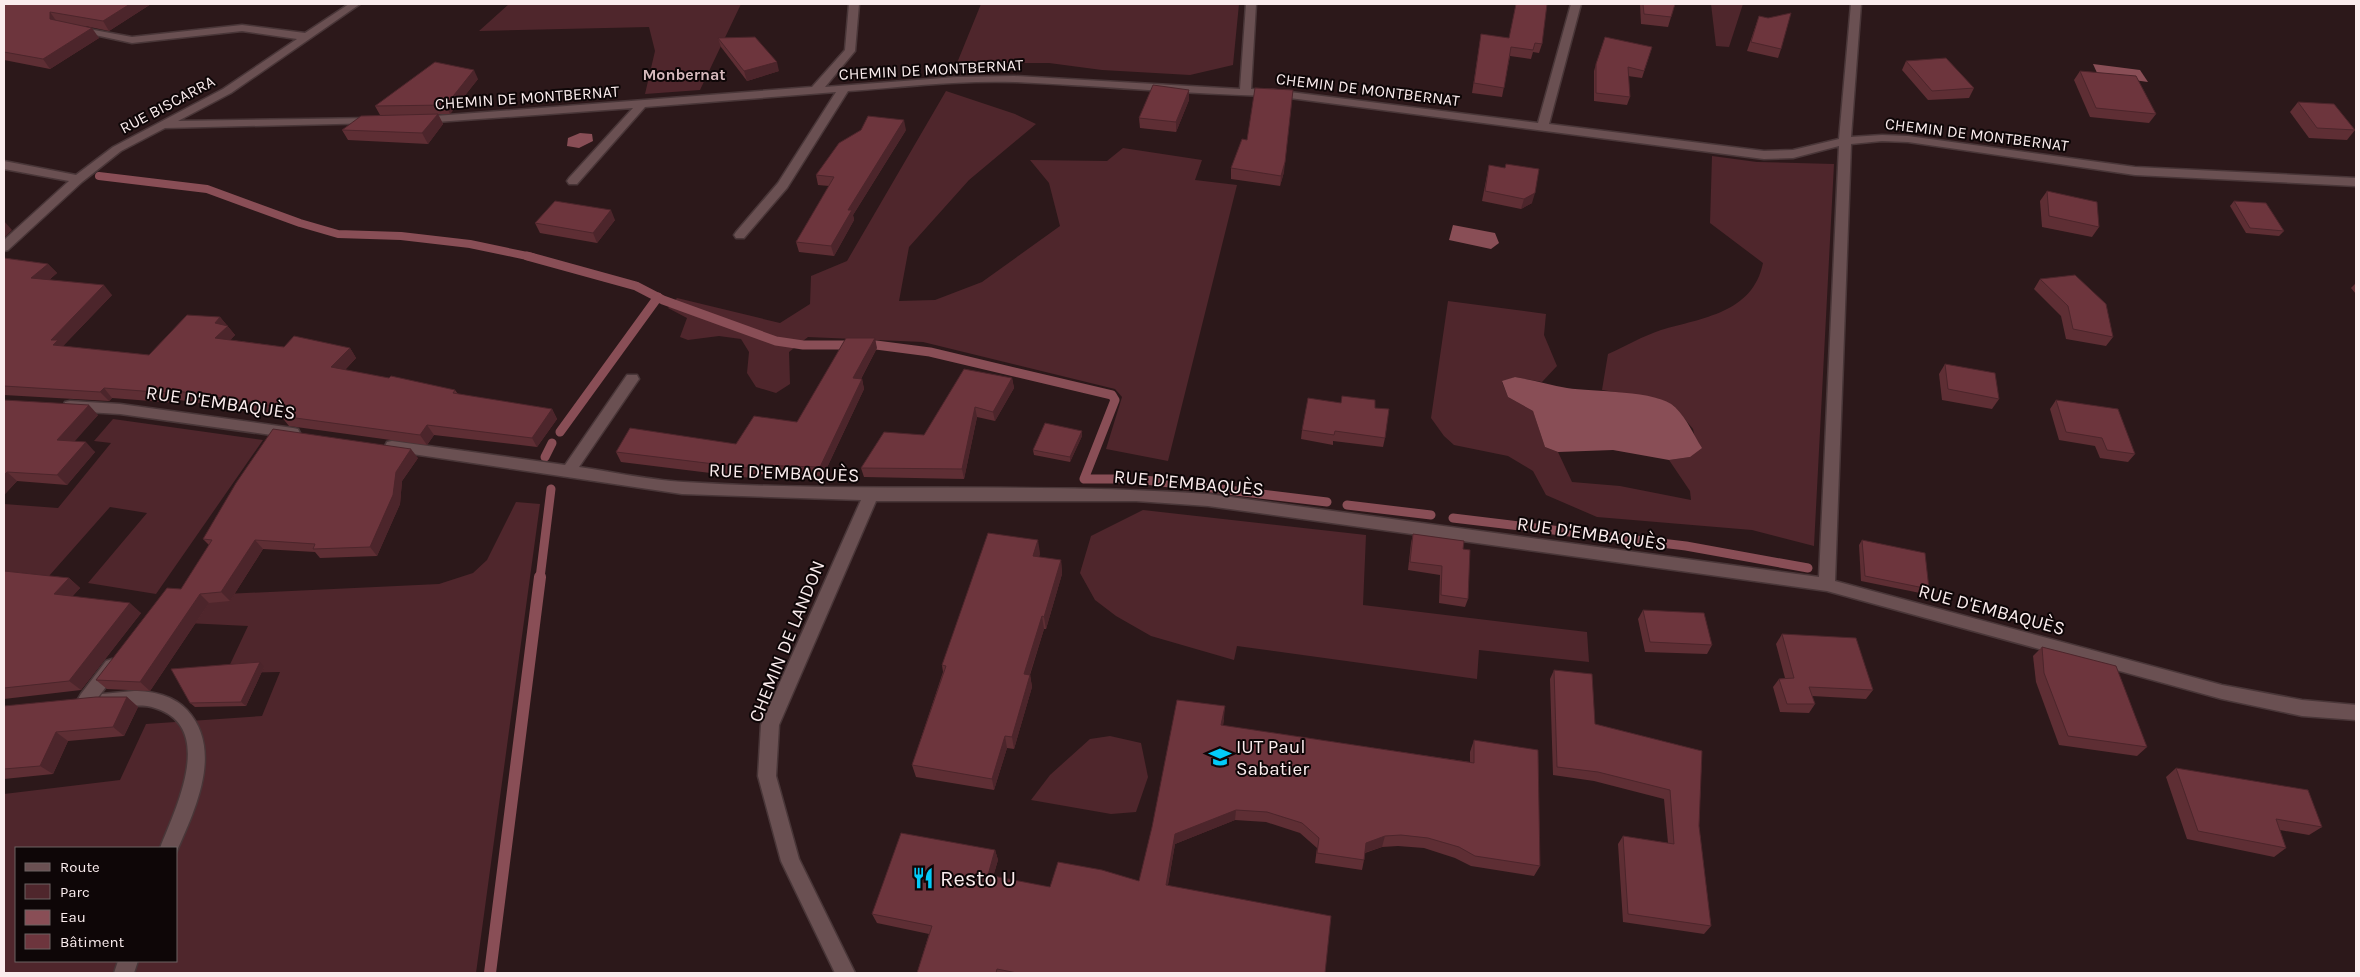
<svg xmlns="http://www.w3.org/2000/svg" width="2360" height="977" viewBox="0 0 2360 977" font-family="Karla,sans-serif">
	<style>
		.green { fill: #4f262c; fill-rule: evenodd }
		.water { fill: #894e56 }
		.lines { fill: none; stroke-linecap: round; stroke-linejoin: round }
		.stream-far2 { stroke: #894e56; stroke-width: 8 }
		.stream-far1 { stroke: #894e56; stroke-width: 9 }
		.stream { stroke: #894e56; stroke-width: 12 }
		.minor-casing { stroke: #493638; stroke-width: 3 }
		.minor { fill: #6a5052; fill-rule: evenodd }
		.wall { fill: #5e2e34 }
		.shaded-wall { fill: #4c252b }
		.building { fill: #6d353d; stroke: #4c252b }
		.labels { text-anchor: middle; stroke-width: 4; stroke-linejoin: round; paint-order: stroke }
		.far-street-label { font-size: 16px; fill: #faeced; stroke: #0e0607 }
		.far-neighbourhood-label { font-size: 16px; font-weight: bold; fill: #d6babd; stroke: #0e0607 }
		.street-label { font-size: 19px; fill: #faeced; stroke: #0e0607 }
		.poi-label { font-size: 19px; fill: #faeced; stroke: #0e0607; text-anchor: start }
		.near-poi-label { font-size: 22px; fill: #faeced; stroke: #0e0607; text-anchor: start }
	</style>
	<rect width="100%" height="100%" fill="#2c181a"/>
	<g class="green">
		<polygon points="509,4 741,4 700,90 645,94 655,51 649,27 479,31"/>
		<polygon points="981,4 1239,4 1233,65 1190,75 1102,70 1049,63 957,63"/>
		<polygon points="1711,4 1743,4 1729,47 1716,46"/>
		<polygon points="946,91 1015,114 1036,124 969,180 909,247 899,301 935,300 982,282 1060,226 1049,183 1030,160 1107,161 1123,148 1202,160 1195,180 1237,185 1168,461 1106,449 1122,397 1115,389 923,342 808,337 789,352 790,384 776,393 756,387 747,373 749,352 741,339 719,336 688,340 680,337 687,318 668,308 677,298 780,323 810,304 811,276 847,261"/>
		<path d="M1712,156L1757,162L1834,164L1814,546L1752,530L1597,517L1546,495L1533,471L1508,456L1454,445L1444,436L1431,418L1448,301L1546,314L1544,335L1557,366L1542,382L1515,377L1502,382L1508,397L1533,411L1545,447L1558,452L1572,482L1620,486L1691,500L1690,491L1669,460L1690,457L1695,438L1693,429L1674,406L1660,399L1602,390L1608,354C1626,346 1643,336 1661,330C1702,318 1753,313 1763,263L1710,223Z"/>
		<polygon points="113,419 263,440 156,594 88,583 147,513 110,507 49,576 4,574 4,504 58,508 111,443 94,441"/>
		<path d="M516,502L540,504L476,973H4V794L120,780L146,724L262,716L280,672L226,673L248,626L186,623L204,595L439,584L473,573L487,560ZM16,848H176V961H16Z"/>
		<polygon points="1143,510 1366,535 1363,605 1587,632 1589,662 1479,650 1477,679 1237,646 1234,660 1151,636 1116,616 1095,600 1080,573 1091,536"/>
		<polygon points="1110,736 1141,743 1148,777 1136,812 1111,814 1031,800 1050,775 1090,739"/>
	</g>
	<g class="water">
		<polygon points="2093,64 2140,70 2148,82 2098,75"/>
		<polygon points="580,133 592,134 593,141 579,148 567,146 568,138"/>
		<polygon points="1453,225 1495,233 1499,243 1491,249 1449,240"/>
		<path d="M1515,377C1533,380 1550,385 1567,388C1592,392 1658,390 1675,407C1688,420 1693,434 1702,448L1690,457L1669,460L1613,450L1558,452L1545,447L1533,411L1508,397L1502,381Z"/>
	</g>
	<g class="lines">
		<polyline class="stream-far2" points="99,176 207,189 300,223 338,234 401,236 470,244 532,257"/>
		<g class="stream-far1">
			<polyline points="527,256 636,286 663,300 776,341 803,345 876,345 930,352 1112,395 1115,400 1084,479 1122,479"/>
			<polyline points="560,432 658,297"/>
			<polyline points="545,457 552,443"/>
			<polyline points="1145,480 1327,502"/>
			<polyline points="1347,505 1431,515"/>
			<polyline points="1453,518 1686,546 1808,568"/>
			<polyline points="540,578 551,489"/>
		</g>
		<polyline class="stream" points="490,973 540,577"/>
		<g class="minor-casing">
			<g id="minor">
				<polygon points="349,4 360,4 231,93 178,121 374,118 378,119 380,121 378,123 165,128 121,151 82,182 8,250 4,251 4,240 69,181 4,169 4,161 76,175 113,147 223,89 297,39 242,31 132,43 72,30 72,26 132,37 242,25 305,33"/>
				<path d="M849,4H859L855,51L825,87L956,77L1014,76L1240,89L1246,4H1256L1251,89L1274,90L1538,123L1571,4H1581L1549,124L1764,151L1793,150L1839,139L1851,4H1861L1851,137L1882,135L1908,136L2135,167L2356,178V186L2135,175L1908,142L1882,141L1851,144L1835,581L2222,685L2302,700L2356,705V720L2302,716L2222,699L1827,591L1208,506L1136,501H876L779,725L776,776L799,859L855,973H835L781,861L758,776L761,725L861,500L682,494L392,451L387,450L385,446L387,442L392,441L565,465L627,375H637L639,379L579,467C614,472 649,480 684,482C858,493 1034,482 1208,494L1819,577L1839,146L1793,158L1764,159L1274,96C1188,94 1102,86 1015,82C960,80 903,87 848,91L787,188L744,238H736L734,235L736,232L778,183L836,92L645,107L577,184H569L567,181L569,178L633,108L422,123L416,120L422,117L812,87L845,50Z"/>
				<polygon points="70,401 120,404 293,428 298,429 300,433 298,437 293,438 120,414 70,411 65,410 63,406 65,402"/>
				<polygon points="112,659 118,661 120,666 118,671 93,704 87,706 81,704 78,699 81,694 106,661"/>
				<path d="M134,691C153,691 174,696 187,710C224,750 195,810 176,853V848H160C175,809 217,727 155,708C138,702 119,710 102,704L99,699L102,694Z"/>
				<polygon points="118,961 138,961 134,973 114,973"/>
			</g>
		</g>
		<use href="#minor" class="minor"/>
	</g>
	<g class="wall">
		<polygon points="4,4 151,4 109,31 85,26 99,38 50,69 4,60"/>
		<polygon points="1640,4 1675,4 1668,27 1641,24"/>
		<polygon points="1759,16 1781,49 1778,58 1747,51"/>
		<polygon points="1481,34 1542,44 1539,53 1533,52 1531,59 1510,56 1502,97 1472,93"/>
		<polygon points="718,38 779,71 747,81 721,47"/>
		<polygon points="1652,47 1642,78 1628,76 1630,97 1627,105 1594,101 1594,71 1596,64"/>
		<polygon points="1906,61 1974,88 1969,98 1928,100 1902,70"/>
		<polygon points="2080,71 2156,114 2149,123 2090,117 2074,80"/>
		<polygon points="478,79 450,114 438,114 443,124 428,144 348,140 342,130 380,115 375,106"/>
		<polygon points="1189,90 1189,100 1176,132 1140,128 1139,118"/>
		<polygon points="2298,102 2355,130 2347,140 2309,138 2290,112"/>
		<polygon points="906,130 853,215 854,220 834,256 799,252 796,242 829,186 818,185 816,175"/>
		<polygon points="1489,165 1532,203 1521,209 1482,201"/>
		<polygon points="1231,168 1284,172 1280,186 1231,179"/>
		<polygon points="2047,191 2099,227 2092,237 2042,227 2040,201"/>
		<polygon points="2234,201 2284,231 2279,236 2246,233 2230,206"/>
		<polygon points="615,220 597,243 540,233 535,223"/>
		<polygon points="4,258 48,264 57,273 49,280 112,295 63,346 149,355 220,317 235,335 230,340 284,347 350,348 356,358 345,370 455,390 458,394 552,409 557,419 537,447 434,435 427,445 289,426 281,416 282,415 179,400 176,403 112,398 109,401 4,395"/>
		<polygon points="2040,279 2113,337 2106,346 2066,339 2061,316 2034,289"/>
		<polygon points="2356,283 2356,294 2351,288"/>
		<polygon points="877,348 861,379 862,379 864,389 823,476 752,474 751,478 621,462 616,452 736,444 797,422"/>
		<polygon points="1945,364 1999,399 1992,409 1942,400 1939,374"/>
		<polygon points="1012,378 1014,388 995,421 977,417 964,479 864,477 861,468 924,435"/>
		<polygon points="4,400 98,415 74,441 95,452 67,485 17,481 4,495"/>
		<polygon points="2056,400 2135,454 2128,462 2100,458 2095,446 2059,440 2050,409"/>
		<polygon points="1341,403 1375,408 1385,438 1383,447 1333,441 1333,445 1301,439 1302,430"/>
		<polygon points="1082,436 1070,462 1034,455 1033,450"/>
		<polygon points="418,458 402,481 400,504 377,556 320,558 315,552 263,549 230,601 209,603 150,691 107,689 96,680 181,589 209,545 203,539"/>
		<polygon points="1413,534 1463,549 1468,599 1465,607 1439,603 1440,575 1408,570 1411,543"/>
		<polygon points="1862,540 1929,589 1925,594 1861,581 1859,545"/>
		<polygon points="1040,553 1039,557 1061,560 1062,574 1046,629 1044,629 1030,675 1032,687 1014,749 1007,748 994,790 916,777 912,765 943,672 942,665"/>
		<polygon points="4,571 69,578 80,588 72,596 141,613 81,690 4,699"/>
		<polygon points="1643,610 1712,645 1707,654 1645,652 1638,619"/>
		<polygon points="1782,634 1873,690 1866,699 1812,696 1815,704 1809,713 1780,712 1773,687 1779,679 1785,678 1776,644"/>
		<polygon points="2042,647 2147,747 2137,756 2059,745 2036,682 2033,656"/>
		<polygon points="264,667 246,706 195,707 190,703"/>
		<polygon points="1554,670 1595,724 1702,751 1699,826 1711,926 1704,934 1623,922 1618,844 1623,836 1668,843 1664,799 1594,781 1553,775 1550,679"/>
		<polygon points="127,697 138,707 124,736 68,741 53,774 4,779 4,706"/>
		<polygon points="1224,718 1223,726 1470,762 1470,752 1474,740 1540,866 1534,876 1471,866 1455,858 1424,848 1398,846 1382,847 1365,853 1364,860 1362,870 1315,863 1317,848 1300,833 1266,822 1235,820 1175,844 1168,885 1325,973 917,973 929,934 877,923 872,914 995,850 998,860 993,877 1050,887 1139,881"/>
		<polygon points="2176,768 2322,827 2309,835 2280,830 2286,848 2274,857 2187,839 2166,777"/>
	</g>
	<g class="shaded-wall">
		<polygon points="130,4 151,4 109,31 103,21"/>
		<polygon points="50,12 57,22 50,19"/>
		<polygon points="92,28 99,38 50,69 43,59"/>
		<polygon points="777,62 779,71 747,81 744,71"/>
		<polygon points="474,70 478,79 450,114 446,105"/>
		<polygon points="1189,90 1189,100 1176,132 1176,122"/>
		<polygon points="1292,100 1284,172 1280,186 1281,176"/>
		<polygon points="438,114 443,124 428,144 422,133"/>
		<polygon points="904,120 906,130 853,215 854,220 834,256 831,246 848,210"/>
		<polygon points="1535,193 1532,203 1521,209 1524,199"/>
		<polygon points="611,210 615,220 597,243 593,233"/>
		<polygon points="4,221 12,230 4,238"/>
		<polygon points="48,264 57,273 39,288 31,278"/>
		<polygon points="104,285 112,295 63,346 53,345 51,340"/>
		<polygon points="220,317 235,335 223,348 215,338 215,323"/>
		<polygon points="875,338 877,348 856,388 853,378"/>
		<polygon points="350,348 356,358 338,377 331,367"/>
		<polygon points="1012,378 1014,388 995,421 993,412"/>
		<polygon points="862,379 864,389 823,476 820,467"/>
		<polygon points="104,388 112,398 109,401 100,392"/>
		<polygon points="171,390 179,400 176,403 168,393"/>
		<polygon points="89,405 98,415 67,450 57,440"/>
		<polygon points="975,407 977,417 964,479 962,469"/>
		<polygon points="552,409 557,419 537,447 532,438"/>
		<polygon points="427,425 434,435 427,445 420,435"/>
		<polygon points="1082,431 1082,436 1070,462 1070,457"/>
		<polygon points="86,442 95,452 67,485 57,475"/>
		<polygon points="411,449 418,458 402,481 400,504 377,556 370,547 396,472"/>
		<polygon points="748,465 752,474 751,478 747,468"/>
		<polygon points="7,472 17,481 4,495 4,475"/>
		<polygon points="255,540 263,549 230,601 221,592"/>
		<polygon points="1038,540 1040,553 1035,569 1033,556"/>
		<polygon points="1061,560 1062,574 1046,629 1044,617"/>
		<polygon points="69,578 80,588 66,604 54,594"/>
		<polygon points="200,594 209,603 150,691 140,682"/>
		<polygon points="130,603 141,613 81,690 69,681"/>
		<polygon points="1042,616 1044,629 1026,686 1024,674"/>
		<polygon points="260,662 264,667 246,706 241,702"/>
		<polygon points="1030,675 1032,687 1014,749 1012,737"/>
		<polygon points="127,697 138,707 124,736 113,727"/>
		<polygon points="1225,706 1224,718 1221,737 1221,725"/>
		<polygon points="56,732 68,741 53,774 40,766"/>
		<polygon points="1005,736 1007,748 994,790 992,779"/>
		<polygon points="1236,810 1235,820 1175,844 1166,895 1166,885 1175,834"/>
		<polygon points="1385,836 1382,847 1363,853 1366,843"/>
		<polygon points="995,850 998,860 990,886 988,875"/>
	</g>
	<g class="building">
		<polygon points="4,4 130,4 103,21 50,12 50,19 92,28 43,59 4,52"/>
		<polygon points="1516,4 1547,4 1542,44 1535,43 1533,50 1511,47 1504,88 1474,83 1481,34 1509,38"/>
		<polygon points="1643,4 1675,4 1671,17 1644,14"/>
		<polygon points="1791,13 1781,49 1751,42 1759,16 1768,18"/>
		<polygon points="755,37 777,62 744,71 718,38"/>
		<polygon points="1605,37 1652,47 1644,71 1628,67 1630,97 1596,93 1596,64"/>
		<polygon points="1946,58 1974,88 1932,91 1906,61"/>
		<polygon points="435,62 474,70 446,105 375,106"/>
		<polygon points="2080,71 2136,76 2156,114 2096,108"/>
		<polygon points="1153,85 1189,90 1176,122 1139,118"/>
		<polygon points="1255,88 1293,90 1285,162 1281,176 1231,168 1242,139 1247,140"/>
		<polygon points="2298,102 2334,104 2355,130 2317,128"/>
		<polygon points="438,114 422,133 342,130 361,116"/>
		<polygon points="868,116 904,120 848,210 852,210 831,246 796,242 834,177 816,175 839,143 861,130"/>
		<polygon points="1506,164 1539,169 1535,193 1524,199 1485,191 1489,165 1505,168"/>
		<polygon points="2047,191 2097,202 2099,227 2049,216"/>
		<polygon points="555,201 611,210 593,233 535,223"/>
		<polygon points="2234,201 2266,203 2284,231 2250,228"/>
		<polygon points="4,258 48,264 31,278 104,285 51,340 58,340 53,345 149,355 187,315 220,317 215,323 228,326 215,338 284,347 294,336 350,348 331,367 389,378 391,376 455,390 453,393 552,409 532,438 427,425 420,435 281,416 287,408 171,390 168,393 104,388 100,392 4,386"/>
		<polygon points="2075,275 2106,304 2113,337 2073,329 2068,306 2040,279"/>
		<polygon points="846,338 875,338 853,378 862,379 820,467 748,465 747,468 616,452 630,428 736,444 754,416 797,422"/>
		<polygon points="1945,364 1995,373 1999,399 1948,389"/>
		<polygon points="964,369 1012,378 993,412 975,407 962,469 861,468 884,432 924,435"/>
		<polygon points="1342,396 1375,400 1375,408 1389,409 1385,438 1335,431 1334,435 1302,430 1308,398 1341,403"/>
		<polygon points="4,400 89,405 57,440 86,442 57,475 7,472 4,475"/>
		<polygon points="2056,400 2118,409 2135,454 2107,450 2102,438 2066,432"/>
		<polygon points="1045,423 1082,431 1070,457 1033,450"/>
		<polygon points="273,429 411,449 396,472 393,495 370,547 313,549 315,544 255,540 221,592 200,594 140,682 96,680 167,588 181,589 212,540 203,539 236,483"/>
		<polygon points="988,533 1038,540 1033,556 1061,560 1044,617 1042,616 1024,674 1030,675 1012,737 1005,736 992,779 912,765 946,666 942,665"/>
		<polygon points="1413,534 1464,541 1463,549 1470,550 1468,599 1441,595 1442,566 1410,562"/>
		<polygon points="1862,540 1925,553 1929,589 1865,576"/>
		<polygon points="4,571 69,578 54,594 130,603 69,681 4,688"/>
		<polygon points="1643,610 1704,613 1712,645 1650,642"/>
		<polygon points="1782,634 1856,638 1873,690 1809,687 1815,704 1787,704 1779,679 1794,678"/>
		<polygon points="2042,647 2116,666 2147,747 2068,736 2044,673"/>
		<polygon points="260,662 241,702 190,703 171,669"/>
		<polygon points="1554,670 1592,674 1595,724 1702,751 1699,826 1711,926 1628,914 1623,836 1674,844 1670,790 1598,772 1557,767"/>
		<polygon points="96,697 127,697 113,727 56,732 40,766 4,769 4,706"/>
		<polygon points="1177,700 1225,706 1221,725 1474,763 1474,740 1538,750 1540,866 1475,856 1459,847 1428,838 1401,835 1385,836 1366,843 1364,860 1317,853 1319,838 1302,823 1267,812 1236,810 1175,834 1166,885 1331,916 1325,973 1017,973 997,969 996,973 917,973 932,926 872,914 901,833 995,850 988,875 1050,887 1058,862 1102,870 1139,881 1152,827"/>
		<polygon points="2176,768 2308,790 2322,827 2276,819 2286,848 2198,831"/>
	</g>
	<defs>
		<g id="university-bare" transform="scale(1.725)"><path d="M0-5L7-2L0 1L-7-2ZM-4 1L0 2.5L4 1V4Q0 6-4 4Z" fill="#02cbf9" stroke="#0e0607" stroke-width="2.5" paint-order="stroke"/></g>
		<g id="restaurant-bare" transform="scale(1.725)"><path d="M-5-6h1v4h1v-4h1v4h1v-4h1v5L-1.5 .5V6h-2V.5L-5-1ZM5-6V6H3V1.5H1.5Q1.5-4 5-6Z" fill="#02cbf9" stroke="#0e0607" stroke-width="2.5" paint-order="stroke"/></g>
	</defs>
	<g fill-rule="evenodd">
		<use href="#university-bare" x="1220" y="757"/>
		<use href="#restaurant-bare" x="923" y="878"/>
	</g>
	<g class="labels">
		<g class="far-street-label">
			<text transform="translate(931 69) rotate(-3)" y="6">CHEMIN DE MONTBERNAT</text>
			<text transform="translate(1368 89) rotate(7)" y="6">CHEMIN DE MONTBERNAT</text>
			<text transform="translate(527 97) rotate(-4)" y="6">CHEMIN DE MONTBERNAT</text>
			<text transform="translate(167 104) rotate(-28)" y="6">RUE BISCARRA</text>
			<text transform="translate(1977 134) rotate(7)" y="6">CHEMIN DE MONTBERNAT</text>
		</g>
		<g class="far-neighbourhood-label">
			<text x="684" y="80">Monbernat</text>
		</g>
		<g class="street-label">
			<text transform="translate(221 402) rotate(8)" y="7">RUE D'EMBAQUÈS</text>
			<text transform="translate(784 472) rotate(2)" y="7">RUE D'EMBAQUÈS</text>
			<text transform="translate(1189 482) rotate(5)" y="7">RUE D'EMBAQUÈS</text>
			<text transform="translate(1592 533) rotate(8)" y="7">RUE D'EMBAQUÈS</text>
			<text transform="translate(1992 609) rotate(15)" y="7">RUE D'EMBAQUÈS</text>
			<text transform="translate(786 641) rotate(-68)" y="7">CHEMIN DE LANDON</text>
		</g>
		<g class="poi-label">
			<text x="1236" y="753">IUT Paul<tspan x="1236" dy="22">Sabatier</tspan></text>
		</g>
		<g class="near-poi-label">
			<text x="940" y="886">Resto U</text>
		</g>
	</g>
	<rect width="2360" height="977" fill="none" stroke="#faeced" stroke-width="10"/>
	<rect x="15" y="847" width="162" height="115" fill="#0e0607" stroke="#6c6263"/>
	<rect x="25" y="863" width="25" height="8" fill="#6a5052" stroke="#6c6263"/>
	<text x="60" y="872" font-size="15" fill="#faeced">Route</text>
	<rect x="25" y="884" width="25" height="15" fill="#4f262c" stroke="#6c6263"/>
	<text x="60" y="897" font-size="15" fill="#faeced">Parc</text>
	<rect x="25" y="910" width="25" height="15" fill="#894e56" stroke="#6c6263"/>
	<text x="60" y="922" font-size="15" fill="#faeced">Eau</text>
	<rect x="25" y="934" width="25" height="15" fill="#6d353d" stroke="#6c6263"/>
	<text x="60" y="947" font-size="15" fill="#faeced">Bâtiment</text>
</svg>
